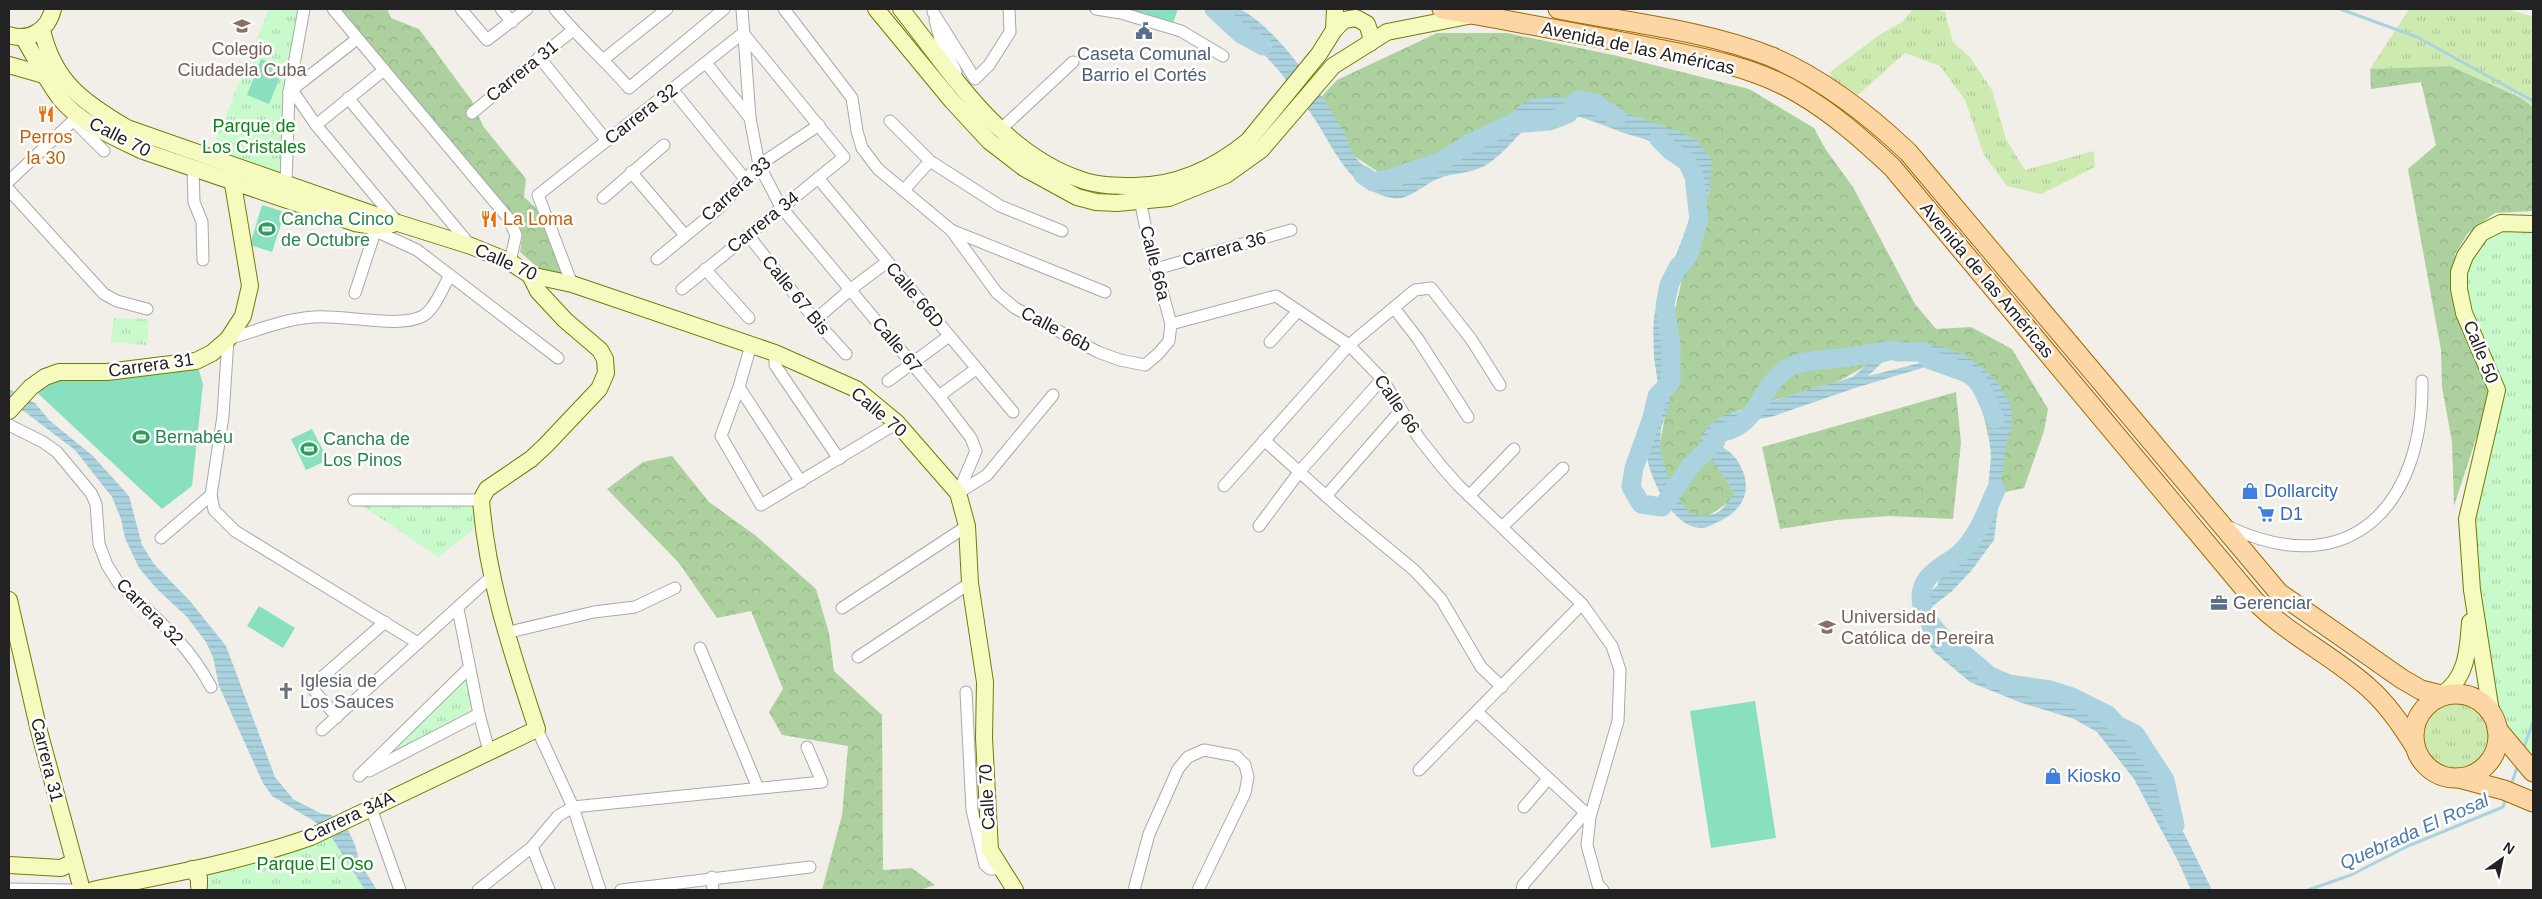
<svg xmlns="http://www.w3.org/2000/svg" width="2542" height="899" viewBox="0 0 2542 899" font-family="Arial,sans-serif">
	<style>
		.grass { fill: url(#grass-tufts) }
		.forest { fill: url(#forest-crowns) }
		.park { fill: url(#park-tufts) }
		.pitch { fill: #88e0be }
		.water { fill: url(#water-rules); fill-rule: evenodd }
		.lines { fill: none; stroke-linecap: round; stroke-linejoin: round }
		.stream { stroke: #aad3df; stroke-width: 3 }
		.river { stroke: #aad3df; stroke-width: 19 }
		.street-casing { stroke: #a9a9a9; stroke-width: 13 }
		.secondary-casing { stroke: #707d05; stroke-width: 18 }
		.primary-casing { stroke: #a06b00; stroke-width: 21 }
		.street { stroke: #fff; stroke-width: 11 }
		.secondary { stroke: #f7fabf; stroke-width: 16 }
		.primary { stroke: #fcd6a4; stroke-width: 19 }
		.labels { text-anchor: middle; stroke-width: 5; stroke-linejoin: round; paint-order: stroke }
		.street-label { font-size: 18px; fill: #222; stroke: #fff }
		.education-label { font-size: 18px; fill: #785e54; stroke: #fff }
		.service-label { font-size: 18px; fill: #4e5e75; stroke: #fff }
		.park-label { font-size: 18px; fill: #0c8416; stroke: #fff }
		.food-label { font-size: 18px; fill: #c56008; stroke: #fff }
		.leisure-label { font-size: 18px; fill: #27864d; stroke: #fff; text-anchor: start }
		.shop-label { font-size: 18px; fill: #366cbe; stroke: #fff; text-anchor: start }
		.worship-label { font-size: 18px; fill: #5b616d; stroke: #fff; text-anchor: start }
		.water-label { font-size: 19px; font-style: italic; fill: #4a7aab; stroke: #fff }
	</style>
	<defs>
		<pattern id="grass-tufts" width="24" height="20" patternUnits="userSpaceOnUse" patternTransform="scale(1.25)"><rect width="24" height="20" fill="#cdebb0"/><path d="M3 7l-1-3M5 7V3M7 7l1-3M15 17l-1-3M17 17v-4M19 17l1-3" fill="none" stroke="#b0c997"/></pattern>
		<pattern id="forest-crowns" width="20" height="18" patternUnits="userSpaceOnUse" patternTransform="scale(1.25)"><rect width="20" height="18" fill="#add19e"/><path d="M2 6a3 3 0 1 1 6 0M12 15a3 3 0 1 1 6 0" fill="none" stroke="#95b388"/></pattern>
		<pattern id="park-tufts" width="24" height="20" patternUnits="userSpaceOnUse" patternTransform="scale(1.25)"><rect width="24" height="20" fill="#c8facc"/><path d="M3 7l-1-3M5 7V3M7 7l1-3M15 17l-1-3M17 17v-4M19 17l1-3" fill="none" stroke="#acd6af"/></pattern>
		<pattern id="water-rules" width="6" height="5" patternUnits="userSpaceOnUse" patternTransform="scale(1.25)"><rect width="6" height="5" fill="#aad3df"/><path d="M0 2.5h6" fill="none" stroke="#92b5bf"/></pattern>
	</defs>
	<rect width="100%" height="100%" fill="#f2efe9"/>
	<g class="grass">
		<polygon points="1913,9 1936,9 1945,12 1953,42 1970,57 1992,90 2006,139 2025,170 2094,151 2095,167 2041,194 2007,186 1984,155 1965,100 1940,66 1905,53 1858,95 1832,78 1830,72 1879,35 1902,22"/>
		<polygon points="2409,9 2508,9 2533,17 2533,107 2520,96 2450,66 2370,69"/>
		<circle cx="2456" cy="736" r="42"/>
	</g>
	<g class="forest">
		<polygon points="338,9 387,9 391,18 419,29 472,101 483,126 526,179 524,197 539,211 563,277 538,268 520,252 522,241 516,220 448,142"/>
		<polygon points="1437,33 1507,33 1618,56 1749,89 1814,128 1826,150 1853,187 1915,304 1936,329 1971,327 2012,349 2048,409 2044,431 2024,488 2001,493 1971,360 1924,352 1864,367 1837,382 1734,412 1707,427 1720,467 1734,493 1729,502 1707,517 1691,514 1681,504 1668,479 1656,466 1671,382 1669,335 1687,258 1710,189 1697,140 1523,103 1469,157 1401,187 1354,156 1321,97 1337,80"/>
		<polygon points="2450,66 2520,97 2533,107 2533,211 2495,213 2468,233 2455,254 2453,300 2467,342 2480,359 2490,396 2454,506 2452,442 2442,387 2441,350 2408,169 2436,145 2421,82 2371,89 2370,69"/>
		<polygon points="1956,392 1961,443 1953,519 1889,516 1837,520 1780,529 1762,447"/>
		<polygon points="672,456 709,502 755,535 816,589 829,633 834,671 882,715 883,870 912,868 935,885 920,890 822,890 842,815 848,746 782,735 769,712 783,689 751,611 717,618 679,563 607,489 643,462"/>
	</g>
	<g class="park">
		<polygon points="269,9 304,9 286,183 209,157"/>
		<polygon points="2533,224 2533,772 2491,712 2467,519 2497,390 2464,313 2465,256 2481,233"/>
		<polygon points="114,318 149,319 147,345 111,342"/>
		<polygon points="354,500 481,500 483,522 438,557"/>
		<polygon points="469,668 479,714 359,776"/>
		<polygon points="324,831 332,838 365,890 196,890 213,865"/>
	</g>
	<g class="pitch">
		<polygon points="1136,9 1178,9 1172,26 1135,12"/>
		<polygon points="261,59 284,68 269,104 247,95"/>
		<polygon points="262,205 285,212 272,252 250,245"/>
		<polygon points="196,361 203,384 192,486 162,509 31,387 45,377"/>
		<polygon points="312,429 328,460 306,470 291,439"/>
		<polygon points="259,606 295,628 283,648 247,626"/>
		<polygon points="1755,701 1776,838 1711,848 1690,711"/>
	</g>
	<g class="water">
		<path d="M1214,9C1222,9 1234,7 1241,10C1275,26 1325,97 1343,131C1348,138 1349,148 1354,155C1363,170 1386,179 1401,187L1424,168L1441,161L1469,157L1504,119L1523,103L1536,98L1555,96L1596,103L1675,130L1697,140L1712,160L1710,189L1691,242L1668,325L1671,366L1670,403L1661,428L1660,448L1672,491L1691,514C1714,519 1722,513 1734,493C1724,473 1707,458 1701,438L1707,427L1722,416L1853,377L1864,367L1893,350L1916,344L1940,346L1965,355L1993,377L2011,404L2012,422L2006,445L1994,540L1971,571L1951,592L1930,608L1932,629L1960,657L1979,668L2005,673L2108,715L2135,734L2155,763L2168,801L2212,890H2191L2178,861L2134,779L2097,732L2074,719L2019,702L1970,682L1934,652L1924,637L1918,611L1921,600L1938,585L1940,569L1984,532L1991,457L1988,426L1991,409L1985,390L1976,377L1945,364L1939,363L1855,388L1771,417L1747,421L1726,428L1719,433L1716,441C1722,448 1732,452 1737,460C1753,484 1747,507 1722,520C1715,523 1708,528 1701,528C1674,528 1653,484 1648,462C1641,434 1652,422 1657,396C1660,383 1655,370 1654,357C1654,343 1652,326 1655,312C1662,276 1713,194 1688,163C1676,148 1645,139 1627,134C1597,124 1555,99 1527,127C1514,139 1501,156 1486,165C1469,175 1450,172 1433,181C1420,188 1407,201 1392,198C1351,190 1336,153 1316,121C1305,104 1292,87 1279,71C1260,48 1236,29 1214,9ZM1916,350L1924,352L1929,356L1924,362L1868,376L1890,355Z"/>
		<polygon points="9,389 35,403 49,420 93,456 129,496 142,545 154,564 190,601 226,646 275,777 293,799 322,814 331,815 346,825 355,845 360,863 377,890 365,890 332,838 314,821 272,796 263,783 219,686 213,657 206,642 187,617 157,589 139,568 125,538 121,519 112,497 75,450 25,412 9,404"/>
	</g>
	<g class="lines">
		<g class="stream">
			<polyline points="2340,9 2417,37 2533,101"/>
			<polyline points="2523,750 2533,722"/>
			<polyline points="2511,785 2518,765"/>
			<polyline points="2308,890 2351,875 2408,846 2503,807 2506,798"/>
		</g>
		<g class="river">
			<polyline points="1214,9 1241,34 1263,46"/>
			<path d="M1659,139L1671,151L1687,162L1694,176L1699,220L1687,258L1678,267L1669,285L1665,305L1671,346V382L1657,396L1652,418L1634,468L1631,487L1641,504L1662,507L1692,464L1716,441L1719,433C1761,427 1759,383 1790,367C1804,360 1825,360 1840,358C1858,356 1875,353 1893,350L1897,352H1924L1928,359C1976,378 1975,366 1995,419"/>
			<polyline points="1363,175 1373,182 1392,178 1441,161 1471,143 1510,124 1550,121 1568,114 1578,100 1596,103 1599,107 1617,117"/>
			<path d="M1996,490C1986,512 1978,536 1960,553C1950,562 1935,568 1927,579C1907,608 1943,638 1960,657L1965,655L1990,676L2009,684L2050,690L2072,697L2108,715L2117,725L2135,734L2165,780L2175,825"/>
		</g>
		<g class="street-casing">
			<g id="street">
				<polyline points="333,9 509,219 516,235 510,262"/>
				<polyline points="461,9 487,40 527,9"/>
				<polyline points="501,9 512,22"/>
				<path d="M555,9C578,37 605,60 629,88L724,9"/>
				<polyline points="742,9 750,118 759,165 781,207 939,396 971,438 976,451 958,493"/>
				<polyline points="784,9 852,98 857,131 862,148 878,169 951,230 1105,292"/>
				<polyline points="1096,9 1121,13 1181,31 1223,56"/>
				<polyline points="933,12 975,79 989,65 1010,32 1009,9"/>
				<polyline points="935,20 940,39 956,72"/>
				<polyline points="539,57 607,141"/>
				<polyline points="604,59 667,9"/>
				<polyline points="706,63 750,118"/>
				<polyline points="672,89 745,179"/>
				<polyline points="292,90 316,125 397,222"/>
				<polyline points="289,92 357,39"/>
				<polyline points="348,98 470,245"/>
				<polyline points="472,113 573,30"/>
				<polyline points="74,121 104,151"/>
				<polyline points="890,121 930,161 1000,206 1062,231"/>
				<polyline points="316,125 384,70"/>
				<polyline points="1001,129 1073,62"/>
				<polyline points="193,168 194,202 202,222 203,260"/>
				<polyline points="631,172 684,234"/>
				<polyline points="818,178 1013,412"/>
				<polyline points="9,181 78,116"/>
				<polyline points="286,183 289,92 304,9"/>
				<polyline points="9,190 104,294 117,301 147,309"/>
				<polyline points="904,190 930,161"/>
				<polyline points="603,198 664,145"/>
				<polyline points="367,227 417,250 558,358"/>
				<polyline points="951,230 997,293 1015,308 1098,352 1120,360 1145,365 1158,354 1169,341 1171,324 1148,239 1139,195"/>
				<polyline points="748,235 815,320 846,354"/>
				<polyline points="657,259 719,208 759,165 819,125"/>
				<polyline points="705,269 749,318"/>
				<polyline points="1156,269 1291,230"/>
				<polyline points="572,284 538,195 743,33"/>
				<polyline points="682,289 844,157 743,33"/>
				<polyline points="355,293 375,232"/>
				<polyline points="1394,308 1418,339 1468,417"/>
				<polyline points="815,320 851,289 887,262"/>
				<polyline points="1171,324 1276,296 1349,345 1382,379 1419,438 1442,467 1458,485 1582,604 1612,646 1620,670 1618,721 1590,817 1587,845 1598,885 1603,890"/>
				<polyline points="1270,342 1298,311"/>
				<polyline points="751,345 739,387 721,436 761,505 897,423"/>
				<polyline points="775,353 775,365 839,459"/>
				<polyline points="888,381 949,336"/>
				<polyline points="739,387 801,482"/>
				<polyline points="939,396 976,369"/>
				<path d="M9,425L43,442L57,452L91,493L96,504L99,544L107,565L119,584C155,617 188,643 211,687"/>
				<polyline points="1264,440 1345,513 1414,570 1441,599 1481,667 1502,687"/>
				<polyline points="1224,486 1349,345 1415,290 1431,288 1471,339 1500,385"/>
				<polyline points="958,493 987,475 1053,395"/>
				<polyline points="1326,496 1401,410"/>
				<polyline points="1469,496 1514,449"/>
				<polyline points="354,500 481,500"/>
				<polyline points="1259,526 1300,471 1382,379"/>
				<path d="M2227,526C2350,585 2424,505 2422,381"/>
				<polyline points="1502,527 1563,468"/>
				<polyline points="161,538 211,495"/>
				<polyline points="842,608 967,526"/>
				<polyline points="458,609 479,714 489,751"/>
				<polyline points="505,633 594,612 635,607 675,588"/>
				<path d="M418,643L235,531L214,510L211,495L223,416L228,339C256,331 284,319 313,317C342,314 400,329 423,316C435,309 443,287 450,275"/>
				<polyline points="700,648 758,788"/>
				<polyline points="858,657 970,583"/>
				<polyline points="966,692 972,810 985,865 990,869 1002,869"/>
				<polyline points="1477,712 1590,817"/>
				<polyline points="337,717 311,687 385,622"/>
				<polyline points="537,729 573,807 600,890"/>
				<polyline points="322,730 491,577"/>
				<polyline points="1419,770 1582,604"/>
				<polyline points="369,771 479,714"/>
				<polyline points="359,776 469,668"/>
				<polyline points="1524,807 1548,779"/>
				<polyline points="371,808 400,890"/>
				<polyline points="532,847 549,890"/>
				<polyline points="712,877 713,890"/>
				<polyline points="9,889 71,890"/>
				<polyline points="478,890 532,847 558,816 573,807 822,782 807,747"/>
				<polyline points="621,890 810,867"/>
				<polyline points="1134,890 1149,834 1178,769 1188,757 1204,750 1236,756 1245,765 1248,777 1245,793 1198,890"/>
				<polyline points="1522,890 1523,885 1585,813"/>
			</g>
		</g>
		<g class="secondary-casing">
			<g id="secondary">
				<polyline points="876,9 952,101 989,141 1024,168 1077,197 1096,202 1117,203 1169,198 1226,175 1261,150 1333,66 1387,32 1468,16"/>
				<path d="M901,9C951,72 1001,154 1082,180C1099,186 1117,186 1134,186C1177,186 1215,168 1248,141L1319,54L1334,30L1344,20L1356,18L1367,24L1371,36L1370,43"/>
				<path d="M42,30C54,82 83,102 127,128L398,223L471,246L510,262L530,275L572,284L775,353L856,389L897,423L958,493L967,526L970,583L985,682L984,738L990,850L1015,890"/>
				<polyline points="1334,30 1335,9"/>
				<path d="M9,35C30,42 48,30 53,9"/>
				<path d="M23,37C35,57 45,78 59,97C79,123 114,137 143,151L355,223L373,226L393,224"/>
				<polyline points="9,65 44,75"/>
				<polyline points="9,411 31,387 45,377 59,372 107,372 196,361 212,353 228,339 243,316 250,286 231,172"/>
				<polyline points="9,600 39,731 82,890"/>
				<path d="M2441,695C2467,679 2468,650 2470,622"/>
				<polyline points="2491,712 2472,590 2467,519 2497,390 2464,313 2459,289 2459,272 2465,256 2481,233 2501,223 2533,224"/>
				<polyline points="9,865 61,868 74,862"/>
				<polyline points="192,869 199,878 199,886"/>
				<path d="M93,890C166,875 240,862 311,837L537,729C512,653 487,580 481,500L487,489L531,459L546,445L599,389L606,373L605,359L600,350L565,320L538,291L530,275"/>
			</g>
		</g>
		<g class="primary-casing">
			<g id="primary">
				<path d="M1442,9C1506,20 1570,32 1633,44C1688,55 1751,64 1800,94C1834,114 1863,140 1892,167L2254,600C2288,635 2333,655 2369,688C2387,704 2401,724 2414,745"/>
				<path d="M1558,9C1629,23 1704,30 1772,57C1823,79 1868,114 1908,152L2279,593L2402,679L2421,690L2441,695"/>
				<circle cx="2456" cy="736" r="42"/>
				<polyline points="2497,729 2533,772"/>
				<polyline points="2459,778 2504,790 2533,802"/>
			</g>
		</g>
		<use href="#street" class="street"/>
		<use href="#secondary" class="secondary"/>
		<use href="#primary" class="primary"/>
	</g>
	<defs>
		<g id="school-bare" transform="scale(1.35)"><path d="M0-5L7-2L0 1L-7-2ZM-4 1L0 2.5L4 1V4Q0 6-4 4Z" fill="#8d6e63" stroke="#fff" stroke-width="2.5" paint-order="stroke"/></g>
		<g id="civic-bare" transform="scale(1.35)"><path d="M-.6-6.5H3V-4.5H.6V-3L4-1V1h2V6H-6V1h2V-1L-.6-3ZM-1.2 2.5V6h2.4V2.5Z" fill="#5c6f8a" stroke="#fff" stroke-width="2.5" paint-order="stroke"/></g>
		<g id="restaurant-bare" transform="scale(1.35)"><path d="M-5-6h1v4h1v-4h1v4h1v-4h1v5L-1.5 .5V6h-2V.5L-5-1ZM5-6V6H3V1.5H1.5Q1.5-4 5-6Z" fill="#e8710a" stroke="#fff" stroke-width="2.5" paint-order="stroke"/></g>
		<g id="stadium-bare" transform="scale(1.35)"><path d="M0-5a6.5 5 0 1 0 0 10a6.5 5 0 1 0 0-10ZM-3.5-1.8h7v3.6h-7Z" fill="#2e9e5b" stroke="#fff" stroke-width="2.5" paint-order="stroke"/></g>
		<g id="shop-bare" transform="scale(1.35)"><path d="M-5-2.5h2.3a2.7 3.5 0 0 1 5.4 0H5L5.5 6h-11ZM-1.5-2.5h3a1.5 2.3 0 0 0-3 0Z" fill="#3f7fe0" stroke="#fff" stroke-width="2.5" paint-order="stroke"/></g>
		<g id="supermarket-bare" transform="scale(1.35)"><path d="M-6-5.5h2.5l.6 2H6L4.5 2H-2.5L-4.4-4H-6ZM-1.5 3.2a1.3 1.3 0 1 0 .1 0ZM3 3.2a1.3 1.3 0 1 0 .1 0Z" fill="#3f7fe0" stroke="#fff" stroke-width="2.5" paint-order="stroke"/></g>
		<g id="office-bare" transform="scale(1.35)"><path d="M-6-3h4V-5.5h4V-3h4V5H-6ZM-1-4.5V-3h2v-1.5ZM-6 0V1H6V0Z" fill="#5c6f8a" stroke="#fff" stroke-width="2.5" paint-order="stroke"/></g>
		<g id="university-bare" transform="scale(1.35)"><path d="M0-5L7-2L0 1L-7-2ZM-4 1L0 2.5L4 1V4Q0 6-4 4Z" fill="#8d6e63" stroke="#fff" stroke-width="2.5" paint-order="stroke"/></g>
		<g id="church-bare" transform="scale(1.35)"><path d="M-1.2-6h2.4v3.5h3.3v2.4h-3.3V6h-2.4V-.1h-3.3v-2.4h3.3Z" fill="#6b7280" stroke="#fff" stroke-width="2.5" paint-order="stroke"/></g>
	</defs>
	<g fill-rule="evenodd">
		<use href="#school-bare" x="242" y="26"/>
		<use href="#civic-bare" x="1144" y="31"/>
		<use href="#restaurant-bare" x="46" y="114"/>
		<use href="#restaurant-bare" x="489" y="219"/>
		<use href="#stadium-bare" x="267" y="229"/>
		<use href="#stadium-bare" x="141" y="437"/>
		<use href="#stadium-bare" x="309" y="449"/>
		<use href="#shop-bare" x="2250" y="491"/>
		<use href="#supermarket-bare" x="2266" y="514"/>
		<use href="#office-bare" x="2219" y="603"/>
		<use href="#university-bare" x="1827" y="627"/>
		<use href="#church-bare" x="286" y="691"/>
		<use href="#shop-bare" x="2053" y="776"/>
	</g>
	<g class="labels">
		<g class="street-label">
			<text transform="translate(1638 48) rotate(12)" y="6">Avenida de las Américas</text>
			<text transform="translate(522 71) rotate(-39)" y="6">Carrera 31</text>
			<text transform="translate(641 114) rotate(-38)" y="6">Carrera 32</text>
			<text transform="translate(120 137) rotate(27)" y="6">Calle 70</text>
			<text transform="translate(736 189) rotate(-42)" y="6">Carrera 33</text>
			<text transform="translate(763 222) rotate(-39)" y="6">Carrera 34</text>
			<text transform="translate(1224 249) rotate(-16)" y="6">Carrera 36</text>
			<text transform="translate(506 262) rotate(24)" y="6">Calle 70</text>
			<text transform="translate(1155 263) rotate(76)" y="6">Calle 66a</text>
			<text transform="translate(1987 280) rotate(50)" y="6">Avenida de las Américas</text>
			<text transform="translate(796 295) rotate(51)" y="6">Calle 67 Bis</text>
			<text transform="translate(915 295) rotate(50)" y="6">Calle 66D</text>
			<text transform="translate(1056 329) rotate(28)" y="6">Calle 66b</text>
			<text transform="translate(897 345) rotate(50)" y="6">Calle 67</text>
			<text transform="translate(2481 352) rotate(68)" y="6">Calle 50</text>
			<text transform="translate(151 365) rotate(-8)" y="6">Carrera 31</text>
			<text transform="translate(1397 404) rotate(56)" y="6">Calle 66</text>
			<text transform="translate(879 412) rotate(40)" y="6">Calle 70</text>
			<text transform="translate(150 612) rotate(45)" y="6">Carrera 32</text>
			<text transform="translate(47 760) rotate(76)" y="6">Carrera 31</text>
			<text transform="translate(987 797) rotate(-93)" y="6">Calle 70</text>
			<text transform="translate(349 817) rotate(-25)" y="6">Carrera 34A</text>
		</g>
		<g class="education-label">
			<text x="242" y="55">Colegio<tspan x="242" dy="21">Ciudadela Cuba</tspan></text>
			<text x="1841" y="623" text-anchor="start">Universidad<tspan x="1841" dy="21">Católica de Pereira</tspan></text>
		</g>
		<g class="service-label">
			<text x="1144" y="60">Caseta Comunal<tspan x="1144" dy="21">Barrio el Cortés</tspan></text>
			<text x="2233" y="609" text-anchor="start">Gerenciar</text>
		</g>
		<g class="park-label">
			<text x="254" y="132">Parque de<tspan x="254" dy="21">Los Cristales</tspan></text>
			<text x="315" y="870">Parque El Oso</text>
		</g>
		<g class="food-label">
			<text x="46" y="143">Perros<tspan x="46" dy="21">la 30</tspan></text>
			<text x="503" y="225" text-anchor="start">La Loma</text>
		</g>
		<g class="leisure-label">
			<text x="281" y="225">Cancha Cinco<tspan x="281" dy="21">de Octubre</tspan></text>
			<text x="155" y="443">Bernabéu</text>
			<text x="323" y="445">Cancha de<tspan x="323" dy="21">Los Pinos</tspan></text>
		</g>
		<g class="shop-label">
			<text x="2264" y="497">Dollarcity</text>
			<text x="2280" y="520">D1</text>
			<text x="2067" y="782">Kiosko</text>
		</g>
		<g class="worship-label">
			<text x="300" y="687">Iglesia de<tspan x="300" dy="21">Los Sauces</tspan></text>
		</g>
		<g class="water-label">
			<text transform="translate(2414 831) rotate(-24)" y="7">Quebrada El Rosal</text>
		</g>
	</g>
	<rect width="2542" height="899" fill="none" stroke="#222222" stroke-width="20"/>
	<g transform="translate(2502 859) rotate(33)" stroke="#ffffff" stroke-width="4" paint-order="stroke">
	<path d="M0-4L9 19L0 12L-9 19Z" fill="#222222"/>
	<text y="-8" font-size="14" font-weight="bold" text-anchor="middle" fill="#222222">N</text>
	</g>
</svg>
